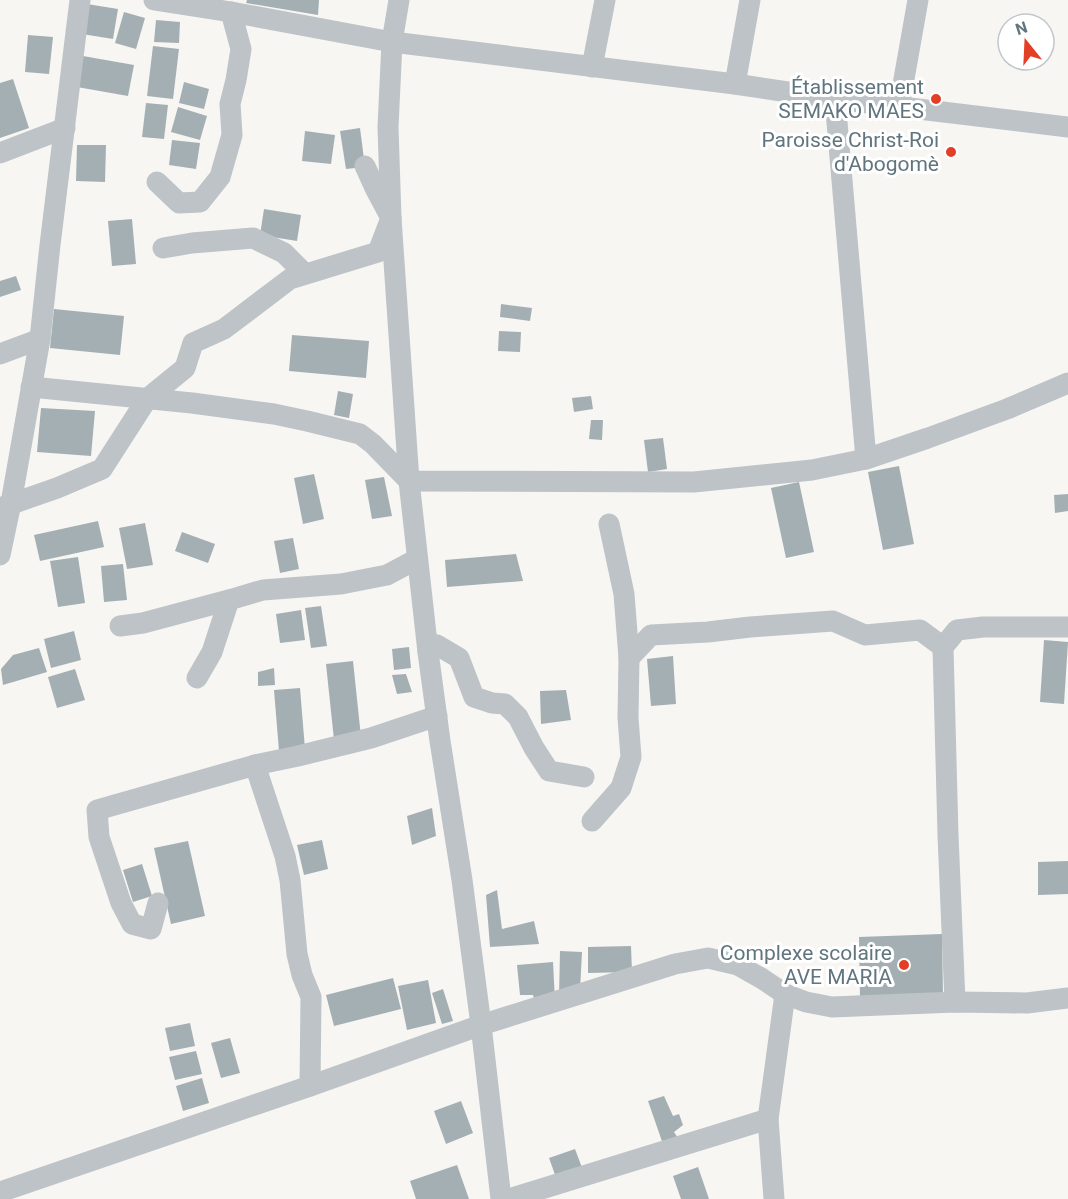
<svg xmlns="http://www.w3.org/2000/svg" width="1068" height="1199" viewBox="0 0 1068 1199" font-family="Roboto,sans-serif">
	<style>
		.building { fill: #a4afb3 }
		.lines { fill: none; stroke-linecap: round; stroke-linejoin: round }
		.street { stroke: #bdc3c6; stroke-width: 21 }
		.poi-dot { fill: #e33f27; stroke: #fff; stroke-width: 2 }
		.labels { text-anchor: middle; stroke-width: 6; stroke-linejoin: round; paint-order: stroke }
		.poi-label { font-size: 21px; fill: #61757e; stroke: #fff; text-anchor: end }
	</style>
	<rect width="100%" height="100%" fill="#f7f6f3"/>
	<g class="building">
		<polygon points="247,0 319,0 318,15 246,3"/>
		<polygon points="87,4 118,9 113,39 82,34"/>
		<polygon points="124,12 145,18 136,49 115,43"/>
		<polygon points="156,20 180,22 179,43 154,42"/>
		<polygon points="28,35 53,37 49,74 25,72"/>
		<polygon points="153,46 179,49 173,99 147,96"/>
		<polygon points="83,56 134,65 128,96 77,87"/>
		<polygon points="13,79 29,128 0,138 0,83"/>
		<polygon points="184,82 209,89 204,109 179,103"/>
		<polygon points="146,103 168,105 164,139 142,137"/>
		<polygon points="178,107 207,116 200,140 171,132"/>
		<polygon points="360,128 365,167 346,169 340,131"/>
		<polygon points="305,131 335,135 331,164 302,161"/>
		<polygon points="172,140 200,143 196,169 169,165"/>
		<polygon points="77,145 106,145 105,182 76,181"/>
		<polygon points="264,209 301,215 297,241 260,235"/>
		<polygon points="132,219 136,264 112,266 108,221"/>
		<polygon points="16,276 21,290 0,297 0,281"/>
		<polygon points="501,304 532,308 530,321 500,317"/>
		<polygon points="54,309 124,316 120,355 50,348"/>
		<polygon points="499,331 521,332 520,352 498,351"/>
		<polygon points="292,335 369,341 366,378 289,371"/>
		<polygon points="338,391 353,394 349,418 334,415"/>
		<polygon points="591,396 593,409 574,412 572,398"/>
		<polygon points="41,408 95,411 91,456 37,452"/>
		<polygon points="591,420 603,420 602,440 589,439"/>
		<polygon points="663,438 667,469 648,472 644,440"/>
		<polygon points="899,466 914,544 883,550 868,472"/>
		<polygon points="314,474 324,519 303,524 294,478"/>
		<polygon points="384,477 392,516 372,519 365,480"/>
		<polygon points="799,482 814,552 786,558 771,488"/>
		<polygon points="1068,494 1068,511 1055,513 1054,495"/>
		<polygon points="98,521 104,547 40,561 34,535"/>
		<polygon points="145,523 153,565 127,569 119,528"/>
		<polygon points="182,532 215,544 208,563 175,551"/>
		<polygon points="293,538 299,569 280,573 274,541"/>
		<polygon points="516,554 523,581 447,587 445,560"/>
		<polygon points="78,557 85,603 58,607 50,561"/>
		<polygon points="123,564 127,600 104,602 101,566"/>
		<polygon points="321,606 327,646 311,648 305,608"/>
		<polygon points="301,610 305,640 280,643 276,614"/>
		<polygon points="74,631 81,660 51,668 44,639"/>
		<polygon points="1044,640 1068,642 1064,704 1040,702"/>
		<polygon points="409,647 411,668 394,670 392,649"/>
		<polygon points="39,648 47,672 3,685 1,669 13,655"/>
		<polygon points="673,656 676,704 651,706 647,659"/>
		<polygon points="353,661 361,737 334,740 326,664"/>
		<polygon points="274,668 275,685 258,686 258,672"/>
		<polygon points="75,669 85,700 57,708 48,677"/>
		<polygon points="406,674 412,692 397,694 392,675"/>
		<polygon points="300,688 305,749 279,751 274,690"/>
		<polygon points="566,690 571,720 541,724 540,691"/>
		<polygon points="432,808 436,836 412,845 407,816"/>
		<polygon points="322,840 328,869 304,875 297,845"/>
		<polygon points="188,841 205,916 171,924 154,848"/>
		<polygon points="1068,861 1068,894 1038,895 1038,862"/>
		<polygon points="142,864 152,896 133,902 123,870"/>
		<polygon points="497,890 502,929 534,921 539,944 490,947 486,895"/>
		<polygon points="942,934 943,996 860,998 859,937"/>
		<polygon points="631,946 632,972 588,973 588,947"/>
		<polygon points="560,951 582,952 580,991 559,998"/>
		<polygon points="553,962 555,1001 536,1007 533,995 520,995 517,965"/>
		<polygon points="393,978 401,1009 334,1026 326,995"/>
		<polygon points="428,980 436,1023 407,1030 398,986"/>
		<polygon points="443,989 453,1021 442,1024 432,993"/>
		<polygon points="190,1023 195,1046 170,1051 165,1028"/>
		<polygon points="230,1038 240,1073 221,1078 211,1043"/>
		<polygon points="196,1051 202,1074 175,1080 169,1057"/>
		<polygon points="202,1078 209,1103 183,1111 176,1086"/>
		<polygon points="664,1096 673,1116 679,1114 683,1125 674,1132 682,1144 665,1150 648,1101"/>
		<polygon points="461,1101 473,1133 446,1144 434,1111"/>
		<polygon points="575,1149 584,1173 558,1183 549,1158"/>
		<polygon points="457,1165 469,1199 416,1199 410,1181"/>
		<polygon points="698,1167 709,1199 681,1199 673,1176"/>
	</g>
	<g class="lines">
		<g class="street">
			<polyline points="154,0 231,12 392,42 735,84 835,99 1068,127"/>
			<polyline points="399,0 392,42 388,127 391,218 409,481 428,652 440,741 462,880 481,1025 501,1199"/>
			<polyline points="592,67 605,0"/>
			<polyline points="735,84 750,0"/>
			<polyline points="835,99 866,459"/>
			<polyline points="899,107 918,0"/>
			<polyline points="0,153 65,128"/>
			<polyline points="157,182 179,203 200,202 220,177 232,135 230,104 236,80 241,49 231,12"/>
			<polyline points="163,248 192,243 253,238 284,253 305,274"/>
			<polyline points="0,354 40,339"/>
			<polyline points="31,387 192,403 274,414 307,421 360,434 373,444 409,481 694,482 812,470 866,459 928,438 1007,409 1068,383"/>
			<polyline points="0,508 57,488 102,469 147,399 185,368 193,343 224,329 290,279 378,252 391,218 375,188 365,166"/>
			<polyline points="0,555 11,503 40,339 50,245 80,0"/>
			<polyline points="120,626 143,623 229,600"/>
			<polyline points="428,652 437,645 459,658 474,697 492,703 505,704 518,717 534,748 549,771 584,777"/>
			<polyline points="629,658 651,635 708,632 750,627 833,621 865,635 920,630 943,647"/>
			<polyline points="197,678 212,652 229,600 263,590 341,584 387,575 417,559"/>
			<polyline points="255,765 285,856 290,880 297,954 302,975 311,997 310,1086"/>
			<polyline points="592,821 621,788 631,757 628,718 629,658 624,594 609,524"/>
			<polyline points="158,903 151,929 132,924 121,903 99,837 97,810 255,765 298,756 371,738 437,716"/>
			<polyline points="955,1002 948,835 943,647 957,630 983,627 1068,627"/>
			<polyline points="0,1192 310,1086 481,1025 675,964 708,958 738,965 761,978 785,994 806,1002 832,1007 955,1002 1027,1003 1068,998"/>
			<polyline points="509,1199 768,1119"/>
			<polyline points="774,1199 768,1119 785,994"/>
		</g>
	</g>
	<g class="poi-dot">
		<circle cx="936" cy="99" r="6"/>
		<circle cx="951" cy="152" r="6"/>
		<circle cx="904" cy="965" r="6"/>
	</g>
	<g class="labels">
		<g class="poi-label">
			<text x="924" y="94">Établissement<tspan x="924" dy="24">SEMAKO MAES</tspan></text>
			<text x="939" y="147">Paroisse Christ-Roi<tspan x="939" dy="24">d'Abogomè</tspan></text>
			<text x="892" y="960">Complexe scolaire<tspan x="892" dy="24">AVE MARIA</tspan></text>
		</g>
	</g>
	<g transform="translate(1026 42) rotate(342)"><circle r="28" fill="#ffffff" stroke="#c0c8cb" stroke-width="1.5"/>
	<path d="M0-4.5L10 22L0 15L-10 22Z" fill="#e33f27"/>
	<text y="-9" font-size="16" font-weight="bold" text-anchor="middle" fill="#61757e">N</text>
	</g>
</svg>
